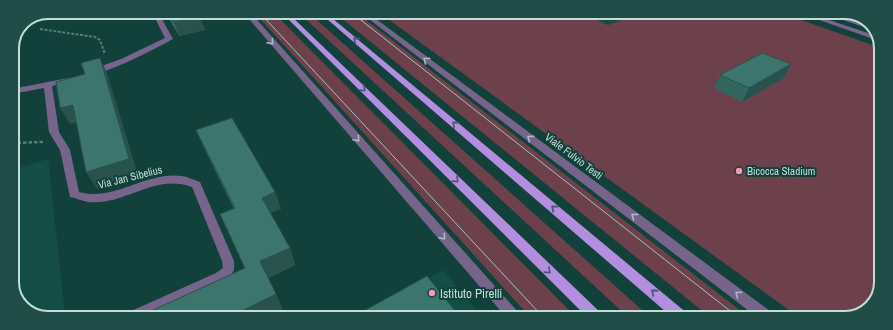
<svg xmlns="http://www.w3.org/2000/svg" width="893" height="330" viewBox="0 0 893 330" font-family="'Archivo Narrow',sans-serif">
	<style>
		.built { fill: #144c46 }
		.green { fill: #6d414b }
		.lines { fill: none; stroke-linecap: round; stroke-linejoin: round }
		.path-far1 { stroke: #567d78; stroke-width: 2; stroke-dasharray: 3 1.5; stroke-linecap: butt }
		.path { stroke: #567d78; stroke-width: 2.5; stroke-dasharray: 3.5 2; stroke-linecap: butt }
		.minor { fill: #76648b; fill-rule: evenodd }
		.major { fill: #b38dde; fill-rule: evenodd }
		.tram { stroke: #a1c1bc; stroke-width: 1 }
		.wall { fill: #33655f }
		.shaded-wall { fill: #29524d }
		.building { fill: #3b756e; stroke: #29524d }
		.oneway { stroke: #42576c }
		.oneway2 { stroke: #aab9c2 }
		.poi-dot { fill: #f29aae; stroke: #12403b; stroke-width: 1.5 }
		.labels { text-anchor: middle; stroke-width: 4; stroke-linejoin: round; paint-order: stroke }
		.street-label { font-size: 11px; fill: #c1ded9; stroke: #12403b }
		.poi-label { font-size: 11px; fill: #c1ded9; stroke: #12403b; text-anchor: start }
		.near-poi-label { font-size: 13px; fill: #c1ded9; stroke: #12403b; text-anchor: start }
		.rim { fill: none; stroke: #c1ded9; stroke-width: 2 }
	</style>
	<rect width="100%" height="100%" fill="#12403b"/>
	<g class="built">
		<polygon points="582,13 640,13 608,25"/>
		<polygon points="48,159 65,313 57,316 37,316 20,304 12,284 12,170"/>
		<polygon points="443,270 482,317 360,317"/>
	</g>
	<g class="green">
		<polygon points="254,12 274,13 576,317 530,317"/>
		<polygon points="299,13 309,13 651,318 628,317"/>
		<polygon points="335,13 357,13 750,318 711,318"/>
		<polygon points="385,13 582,13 608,25 640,13 784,14 881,48 879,293 867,311 845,318 800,318 381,14"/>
	</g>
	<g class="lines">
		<polyline class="path-far1" points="40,29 95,37 100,40 105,54"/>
		<polyline class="path" points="12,143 43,142"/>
		<g class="minor">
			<polygon points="47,12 59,12 28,20"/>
			<path d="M152,12H158L173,39L171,40C157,48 103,76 90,74V70L121,59L165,38Z"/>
			<polygon points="243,12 250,12 519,313 521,317 506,317"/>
			<polygon points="361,13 368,13 774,314 776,318 758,318"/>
			<polygon points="802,14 811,14 877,36 879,41"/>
			<polygon points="826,14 835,14 873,26 875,31"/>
			<path d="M68,78H71V82L52,86L59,132L70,150L79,192C114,202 146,171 182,176C188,177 194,180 200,182L234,261C235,272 233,274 224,281L147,316H127L129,312L216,273L223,268L222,261L192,187C154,173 125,206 88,202C82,201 76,198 70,197L60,150L49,132L44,88L12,94V89Z"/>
		</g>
		<g class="major">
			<polygon points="282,13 288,13 601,313 603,317 587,317"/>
			<polygon points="320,13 326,13 688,314 690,318 673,318"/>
		</g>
		<g class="tram">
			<polyline points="259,12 543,317"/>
			<polyline points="352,13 739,318"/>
		</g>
	</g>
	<g class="wall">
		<polygon points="165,12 197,12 205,30 179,36"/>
		<polygon points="791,64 784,78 742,102 714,88 720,75"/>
		<polygon points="196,130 275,192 281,209 270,213 290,248 295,265 268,278 276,294 283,311 245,269 220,214 234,209 203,146"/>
	</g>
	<g class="shaded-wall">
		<polygon points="200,16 205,30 179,36 174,22"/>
		<polygon points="100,58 107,73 138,175 97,189 86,172"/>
		<polygon points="791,64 784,78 742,102 749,88"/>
		<polygon points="73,105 83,121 70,124 60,108"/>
		<polygon points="275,192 281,209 267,214 262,198"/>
		<polygon points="290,248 295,265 267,278 260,261"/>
		<polygon points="276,294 283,311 271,317 230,317"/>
	</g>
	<g class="building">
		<polygon points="168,12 197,12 200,16 174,22"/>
		<polygon points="762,53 791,64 749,88 720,75"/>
		<polygon points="100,58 129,159 86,172 73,105 60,108 56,82 85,74 81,63"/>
		<polygon points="232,118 275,192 262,198 290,248 260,261 276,294 230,317 140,316 245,268 220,214 235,208 196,130"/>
		<polygon points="427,276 460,317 353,317"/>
	</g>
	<defs><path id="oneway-chevron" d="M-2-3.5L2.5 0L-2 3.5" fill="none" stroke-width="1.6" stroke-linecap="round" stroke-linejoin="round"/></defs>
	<g class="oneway">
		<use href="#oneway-chevron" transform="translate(356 40) rotate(-140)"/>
		<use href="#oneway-chevron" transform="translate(363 89) rotate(44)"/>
		<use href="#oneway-chevron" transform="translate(455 124) rotate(-140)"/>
		<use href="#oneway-chevron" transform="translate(456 180) rotate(44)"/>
		<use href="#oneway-chevron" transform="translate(554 208) rotate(-140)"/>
		<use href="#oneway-chevron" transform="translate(548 271) rotate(44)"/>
		<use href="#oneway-chevron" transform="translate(654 292) rotate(-140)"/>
	</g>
	<g class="oneway2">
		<use href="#oneway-chevron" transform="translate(271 42) rotate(49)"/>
		<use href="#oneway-chevron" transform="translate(426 60) rotate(-143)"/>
		<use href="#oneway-chevron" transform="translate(530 138) rotate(-143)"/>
		<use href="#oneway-chevron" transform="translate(357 139) rotate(49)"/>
		<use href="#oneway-chevron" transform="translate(634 216) rotate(-143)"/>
		<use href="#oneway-chevron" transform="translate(443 237) rotate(49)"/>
		<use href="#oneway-chevron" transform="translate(738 294) rotate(-143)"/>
	</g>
	<g class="poi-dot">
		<circle cx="739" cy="171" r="4"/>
		<circle cx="432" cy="293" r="4"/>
	</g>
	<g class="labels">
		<g class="street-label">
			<text transform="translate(574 156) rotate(37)" y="4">Viale Fulvio Testi</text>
			<text transform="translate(130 177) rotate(-14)" y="4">Via Jan Sibelius</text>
		</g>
		<g class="poi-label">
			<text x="747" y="175">Bicocca Stadium</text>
		</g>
		<g class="near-poi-label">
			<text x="440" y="298">Istituto Pirelli</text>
		</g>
	</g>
	<path d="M0 0H893V330H0ZM48 19H845A29 29 0 0 1 874 48V282A29 29 0 0 1 845 311H48A29 29 0 0 1 19 282V48A29 29 0 0 1 48 19Z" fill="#204d48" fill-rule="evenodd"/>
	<path class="rim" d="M48 19H845A29 29 0 0 1 874 48V282A29 29 0 0 1 845 311H48A29 29 0 0 1 19 282V48A29 29 0 0 1 48 19Z"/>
</svg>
